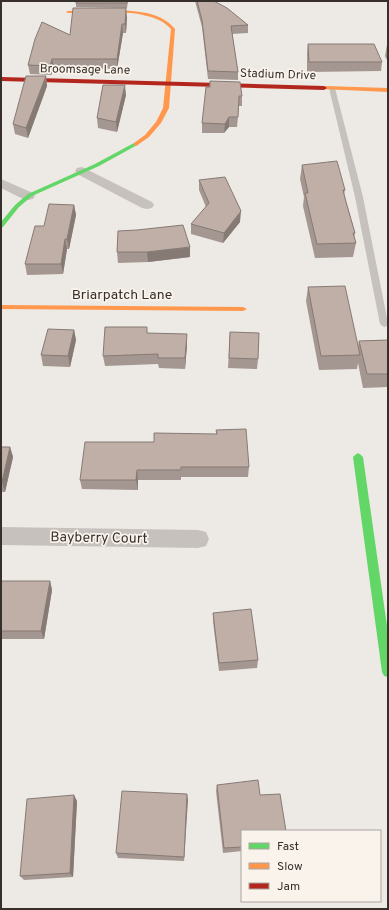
<svg xmlns="http://www.w3.org/2000/svg" width="389" height="910" viewBox="0 0 389 910" font-family="Overpass,sans-serif">
	<style>
		.lines { fill: none; stroke-linecap: round; stroke-linejoin: round }
		.lane { fill: #c6c1bd; fill-rule: evenodd }
		.street { fill: #c6c1bd; fill-rule: evenodd }
		.fast { fill: #63d668; fill-rule: evenodd }
		.slow { fill: #ff974d; fill-rule: evenodd }
		.jam { fill: #b3261e; fill-rule: evenodd }
		.wall { fill: #a49690 }
		.shaded-wall { fill: #867a75 }
		.building { fill: #bfafa7; stroke: #867a75 }
		.labels { text-anchor: middle; stroke-width: 3.5; stroke-linejoin: round; paint-order: stroke }
		.far-street-label { font-size: 12px; fill: #372f2b; stroke: #f9f3ec }
		.street-label { font-size: 14px; fill: #372f2b; stroke: #f9f3ec }
	</style>
	<rect width="100%" height="100%" fill="#ede9e4"/>
	<g class="lines">
		<polygon class="lane" points="332,86 335,88 363,197 388,323 387,326 384,327 380,324 355,197 329,88"/>
		<g class="street">
			<polygon points="82,167 152,202 154,205 152,208 147,209 142,208 77,174 75,171 77,168"/>
			<polygon points="1,179 33,193 35,196 33,199 28,200 23,199 1,188"/>
			<polygon points="1,527 198,530 206,532 209,539 206,546 198,548 1,545"/>
		</g>
		<g class="fast">
			<polygon points="134,143 139,144 99,166 32,196 19,207 3,227 1,228 1,222 15,205 28,194 95,164"/>
			<polygon points="358,453 361,455 363,457 388,633 388,677 384,676 382,672 353,457 355,455"/>
		</g>
		<g class="slow">
			<path d="M105,10C129,11 159,9 175,29L169,108L161,123L149,137L136,146L134,145V143L145,135L156,122L163,108L171,29C151,6 96,13 68,13L66,12L68,11Z"/>
			<polygon points="324,86 388,88 388,92 322,89 322,87"/>
			<polygon points="1,305 243,307 247,309 243,311 1,309"/>
		</g>
		<polygon class="jam" points="1,77 324,86 327,88 324,90 1,81"/>
	</g>
	<g class="wall">
		<polygon points="76,1 128,1 127,8 76,7"/>
		<polygon points="195,1 214,1 248,25 248,33 232,34 238,72 238,80 208,79 202,27"/>
		<polygon points="127,17 126,33 123,33 117,69 54,68 51,75 30,74 28,65 70,35"/>
		<polygon points="308,44 382,62 381,71 307,72 307,53"/>
		<polygon points="387,45 388,45 388,62 385,56"/>
		<polygon points="46,76 47,86 28,138 15,134 13,124"/>
		<polygon points="210,81 242,96 242,106 239,106 237,127 229,127 224,133 202,133 202,123 209,87"/>
		<polygon points="126,95 117,132 98,128 97,118"/>
		<polygon points="302,165 345,190 344,194 355,233 354,238 356,243 353,257 315,258 303,206 304,197 300,179"/>
		<polygon points="199,180 240,222 223,243 191,234 191,224 206,207 199,190"/>
		<polygon points="74,205 76,215 69,249 67,249 63,274 27,275 25,264 44,226"/>
		<polygon points="118,231 190,257 148,262 118,263 117,252"/>
		<polygon points="308,287 358,346 359,341 388,340 388,387 363,388 358,363 357,369 319,370 306,301"/>
		<polygon points="74,330 76,340 70,367 43,366 41,355"/>
		<polygon points="230,332 258,359 257,369 228,368"/>
		<polygon points="148,333 187,345 185,369 159,368 158,364 105,366 103,356"/>
		<polygon points="216,430 249,467 248,477 181,477 181,480 138,480 138,490 82,489 80,480 154,442 216,434"/>
		<polygon points="1,447 10,447 13,457 5,492 1,492"/>
		<polygon points="1,581 50,581 52,590 44,639 1,639"/>
		<polygon points="213,613 258,660 257,668 219,671 213,621"/>
		<polygon points="217,785 242,831 242,851 223,853 216,791"/>
		<polygon points="187,794 184,861 118,858 116,853"/>
		<polygon points="77,801 73,877 24,880 20,876"/>
	</g>
	<g class="shaded-wall">
		<polygon points="126,8 127,17 126,33 125,24"/>
		<polygon points="122,24 123,33 117,69 117,59"/>
		<polygon points="52,59 54,68 51,75 50,66"/>
		<polygon points="46,76 47,86 28,138 26,128"/>
		<polygon points="125,85 126,95 117,132 116,122"/>
		<polygon points="229,117 229,127 224,133 225,124"/>
		<polygon points="74,205 76,215 69,249 67,239"/>
		<polygon points="241,211 240,222 223,243 224,233"/>
		<polygon points="65,239 67,249 63,274 61,264"/>
		<polygon points="190,247 190,257 148,262 147,252"/>
		<polygon points="74,330 76,340 70,367 68,356"/>
		<polygon points="187,334 187,345 185,369 185,358"/>
		<polygon points="10,447 13,457 5,492 2,482"/>
		<polygon points="137,470 138,480 138,490 136,480"/>
		<polygon points="50,581 52,590 44,639 41,631"/>
		<polygon points="187,794 188,800 184,861 184,857"/>
		<polygon points="74,795 77,801 73,877 70,873"/>
	</g>
	<g class="building">
		<rect x="76" y="1" width="51" height="2"/>
		<polygon points="197,1 214,1 227,8 248,25 231,26 238,72 208,71 202,20"/>
		<polygon points="73,8 126,8 125,24 122,24 117,59 52,59 50,66 28,65 35,39 42,22 70,35"/>
		<polygon points="308,44 374,44 382,62 309,62"/>
		<polygon points="26,76 46,76 26,128 13,124"/>
		<polygon points="210,81 240,82 242,96 239,96 238,117 229,117 225,124 202,123 206,87 210,87"/>
		<polygon points="103,85 125,85 116,122 97,118"/>
		<polygon points="337,161 345,190 343,190 346,202 355,233 353,233 356,243 317,244 305,193 308,193 302,165"/>
		<polygon points="225,177 241,211 224,233 191,224 209,203 199,180"/>
		<polygon points="49,204 74,205 67,239 65,239 61,264 25,264 35,226 44,226"/>
		<polygon points="183,225 190,247 147,252 117,252 118,231 137,230"/>
		<polygon points="345,286 360,355 321,356 308,287"/>
		<polygon points="105,327 147,327 147,333 187,334 185,358 158,358 158,354 103,356"/>
		<polygon points="48,329 74,330 68,356 41,355"/>
		<polygon points="230,332 259,333 258,359 229,358"/>
		<polygon points="388,340 388,374 367,374 359,341"/>
		<polygon points="246,429 249,467 181,467 181,470 137,470 136,480 80,480 85,442 154,442 154,433 217,434 216,430"/>
		<polygon points="1,447 10,447 2,482 1,482"/>
		<polygon points="1,581 50,581 41,631 1,631"/>
		<polygon points="251,609 258,660 219,663 213,613"/>
		<polygon points="258,780 260,795 280,794 286,831 242,831 242,847 224,848 217,785"/>
		<polygon points="122,791 187,794 184,857 116,853"/>
		<polygon points="74,795 70,873 20,876 27,799"/>
	</g>
	<g class="labels">
		<g class="far-street-label">
			<text transform="translate(85 69) rotate(1)" y="4">Broomsage Lane</text>
			<text transform="translate(278 74) rotate(2)" y="4">Stadium Drive</text>
		</g>
		<g class="street-label">
			<text x="122" y="299">Briarpatch Lane</text>
			<text transform="translate(99 537) rotate(1)" y="5">Bayberry Court</text>
		</g>
	</g>
	<rect width="389" height="910" fill="none" stroke="#372f2b" stroke-width="4"/>
	<rect x="241" y="830" width="140" height="72" fill="#f9f3ec" stroke="#aba59f"/>
	<rect x="249" y="843" width="20" height="6" fill="#63d668" stroke="#aba59f"/>
	<text x="277" y="850" font-size="12" fill="#372f2b">Fast</text>
	<rect x="249" y="863" width="20" height="6" fill="#ff974d" stroke="#aba59f"/>
	<text x="277" y="870" font-size="12" fill="#372f2b">Slow</text>
	<rect x="249" y="883" width="20" height="6" fill="#b3261e" stroke="#aba59f"/>
	<text x="277" y="890" font-size="12" fill="#372f2b">Jam</text>
</svg>
